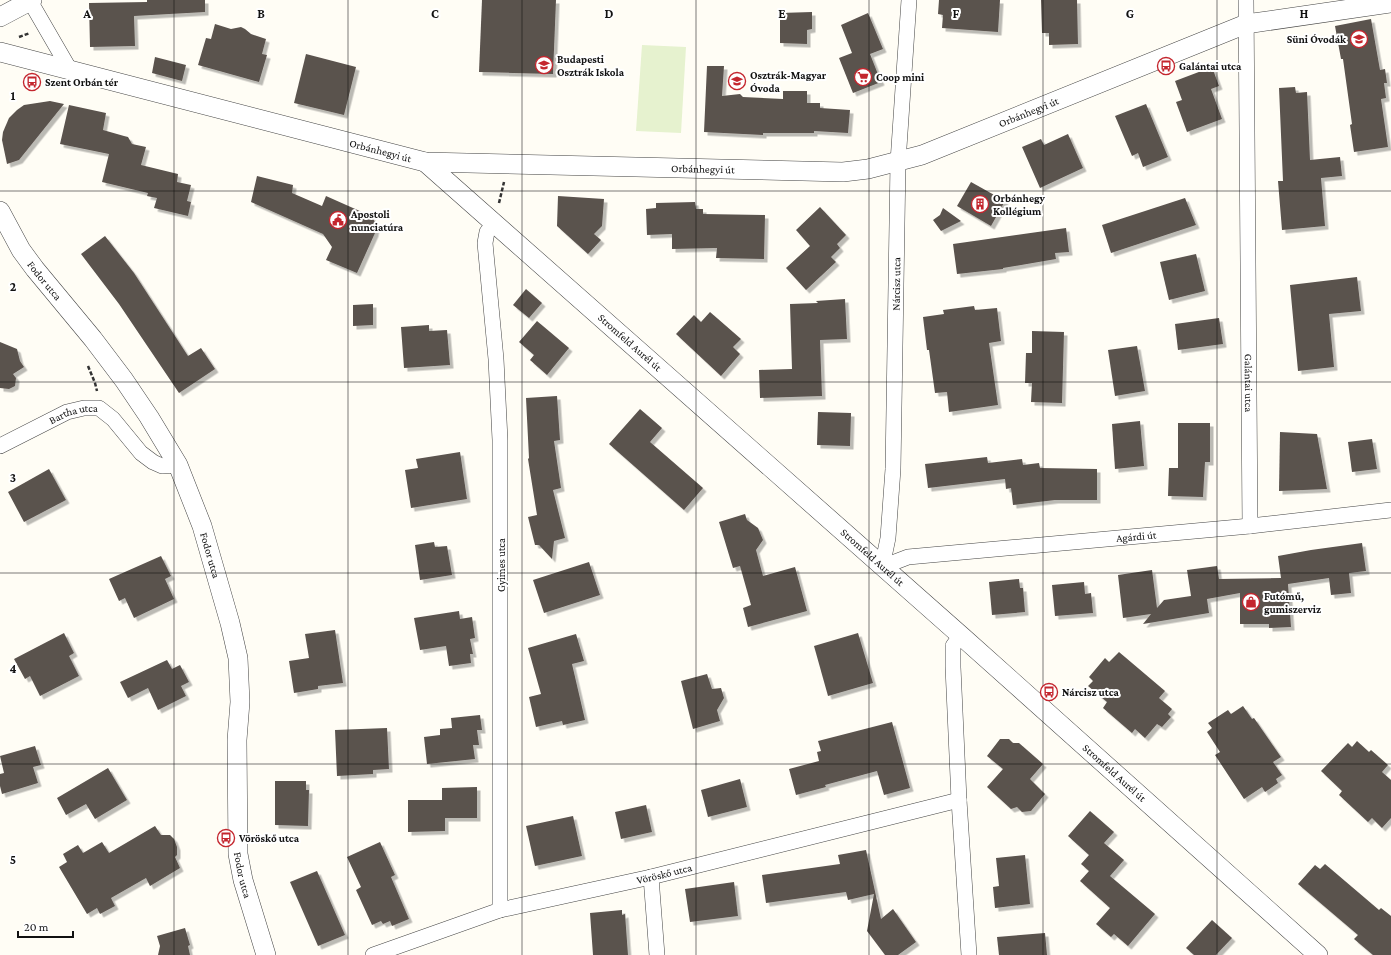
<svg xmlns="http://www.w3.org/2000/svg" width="1391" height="955" viewBox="0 0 1391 955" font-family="'Crimson Pro',serif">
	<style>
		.pitch { fill: #e6f2cf }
		.building { fill: #5a524d; filter: url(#shadow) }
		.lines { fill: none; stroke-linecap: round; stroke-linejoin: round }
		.minor-casing { stroke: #444; stroke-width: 16 }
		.tertiary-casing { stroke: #444; stroke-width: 20 }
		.path { stroke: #333; stroke-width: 2.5; stroke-dasharray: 4 2; stroke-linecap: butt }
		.minor { stroke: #fff; stroke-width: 15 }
		.tertiary { stroke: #fff; stroke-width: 19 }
		.grid { fill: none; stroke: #111; stroke-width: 1; stroke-opacity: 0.55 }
		.labels { text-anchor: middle; stroke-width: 4; stroke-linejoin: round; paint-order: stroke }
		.poi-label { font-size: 11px; font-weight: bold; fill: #111; stroke: #fff; text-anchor: start }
		.street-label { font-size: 11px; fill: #111; stroke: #fff }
		.grid-label { font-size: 13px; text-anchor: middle; font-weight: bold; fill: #111; stroke: #fff; stroke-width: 4; stroke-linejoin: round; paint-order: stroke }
	</style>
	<defs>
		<filter id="shadow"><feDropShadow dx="3.5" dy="3.5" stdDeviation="0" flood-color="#0004"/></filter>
	</defs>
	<rect width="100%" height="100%" fill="#fffdf5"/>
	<polygon class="pitch" points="642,45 686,47 681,133 636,131"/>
	<g class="building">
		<polygon points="147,0 205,0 205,12 134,16 135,46 90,47 89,3 147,2"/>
		<polygon points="482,0 556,0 553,74 479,72"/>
		<polygon points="939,0 1000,0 998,32 942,28 943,15 938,14"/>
		<polygon points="1041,0 1077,0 1078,44 1049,45 1049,33 1042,33"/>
		<polygon points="812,12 812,29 807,30 807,44 780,43 780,13"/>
		<polygon points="868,13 883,49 870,54 881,82 853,93 839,58 852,53 841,25"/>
		<polygon points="1371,19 1380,70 1385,69 1387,83 1384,83 1386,98 1381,99 1388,147 1354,152 1350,125 1352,124 1343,59 1341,59 1335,26"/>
		<polygon points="215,24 231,29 241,27 245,29 251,34 266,39 262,54 267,55 259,82 198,65 206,38 211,39"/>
		<polygon points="306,54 356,67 344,115 294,103"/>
		<polygon points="155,57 186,65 182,81 152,73"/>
		<polygon points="707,66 724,66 722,96 740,94 743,97 783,99 783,91 807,91 807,103 820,103 820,108 850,110 848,133 814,131 814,133 763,133 763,135 704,132"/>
		<polygon points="1212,67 1219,86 1211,89 1222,119 1187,132 1176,102 1182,100 1175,81"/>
		<polygon points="1295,87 1296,93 1307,92 1310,160 1340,157 1342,176 1321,178 1325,226 1282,230 1278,181 1283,181 1279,88"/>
		<polygon points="50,101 64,104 19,160 7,164 2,140 3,132 9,118 17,110 24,105"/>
		<polygon points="1146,104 1168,157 1143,167 1138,153 1132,156 1115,116"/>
		<polygon points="69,105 106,113 103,130 124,136 128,137 132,144 146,147 141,165 178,174 177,182 191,185 187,201 191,202 188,216 154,208 157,198 147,196 148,193 102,182 109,154 60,144"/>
		<polygon points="1068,134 1083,168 1040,188 1022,147 1041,139 1044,145"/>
		<polygon points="257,176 293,185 292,193 322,206 326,196 371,216 375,222 376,227 375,233 357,273 326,260 332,247 323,234 251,202"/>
		<polygon points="971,182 1005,201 991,226 957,206"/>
		<polygon points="558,196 604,199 602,226 594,234 601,240 588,254 557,226"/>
		<polygon points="1185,198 1196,225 1111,253 1102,225"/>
		<polygon points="695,202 696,209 703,209 703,214 765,215 764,259 716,258 717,248 672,249 672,234 647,235 646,209 656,208 656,203"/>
		<polygon points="820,207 846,235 837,244 840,248 831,257 836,262 806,290 786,268 810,246 796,230"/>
		<polygon points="943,208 961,221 941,231 933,220 940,215"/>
		<polygon points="1066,228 1069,252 1055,253 1056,259 1003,268 1003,269 957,274 953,244"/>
		<polygon points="105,236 134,273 188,356 201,348 215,369 179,393 119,304 81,254"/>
		<polygon points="1196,254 1205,291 1169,300 1160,262"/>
		<polygon points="1357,277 1361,311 1329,314 1334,367 1298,371 1290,285"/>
		<polygon points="526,289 542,303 529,318 513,305"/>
		<polygon points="845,299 847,339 820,340 822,396 760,398 759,370 792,369 790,304 818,303 816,301"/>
		<polygon points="373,304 373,325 353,326 353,305"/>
		<polygon points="974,306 975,310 997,308 1001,341 989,343 998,405 949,412 947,392 935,393 929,350 927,350 923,317 944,314 943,310"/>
		<polygon points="710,312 741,339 733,347 740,354 721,376 676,334 694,315 701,322"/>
		<polygon points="1219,318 1223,344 1178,350 1175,324"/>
		<polygon points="537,321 569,348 547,375 530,360 534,355 519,342"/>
		<polygon points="429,325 429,331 447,330 450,365 404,368 401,327"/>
		<polygon points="1032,331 1064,332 1062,403 1031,402 1032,383 1025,383 1026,353 1032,353"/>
		<polygon points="0,342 17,349 20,361 24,367 13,374 16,378 15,386 9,389 0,388"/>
		<polygon points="1137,346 1145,391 1115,396 1108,350"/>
		<polygon points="557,396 560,440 554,441 561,488 553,490 565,538 554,541 552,559 539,545 535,545 528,517 537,515 528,459 529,458 526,398"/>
		<polygon points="640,409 662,428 650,442 703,488 684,510 609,444"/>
		<polygon points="818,412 851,413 850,446 817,445"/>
		<polygon points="1140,421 1144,466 1115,469 1112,424"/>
		<polygon points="1178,423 1210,423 1210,462 1205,462 1203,497 1168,496 1169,468 1178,468"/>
		<polygon points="1280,432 1317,434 1327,489 1279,491"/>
		<polygon points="1372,439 1377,469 1352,472 1348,442"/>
		<polygon points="460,452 467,499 411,508 405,470 418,468 416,459"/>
		<polygon points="987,457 988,463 1022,459 1023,465 1039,463 1040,468 1097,469 1097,500 1055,500 1013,505 1011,488 1006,489 1005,479 928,488 925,464"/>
		<polygon points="49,469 66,500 24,522 8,492"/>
		<polygon points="745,514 747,520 758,528 763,540 756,550 763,576 795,567 807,611 748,627 743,608 751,605 740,566 733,568 719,522"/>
		<polygon points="434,542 435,547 447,546 452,575 420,580 415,545"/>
		<polygon points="1362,543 1366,571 1349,573 1351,593 1331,595 1329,578 1288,584 1291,627 1269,628 1269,624 1240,624 1240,593 1207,599 1209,613 1143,624 1151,614 1123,618 1118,575 1152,570 1157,608 1164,600 1191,596 1187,570 1217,566 1219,579 1281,578 1278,556 1311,550"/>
		<polygon points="161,556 171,576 165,579 174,599 134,618 125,598 119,601 109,579"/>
		<polygon points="589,562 600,595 544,613 533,580"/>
		<polygon points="1019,579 1020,588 1023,588 1025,612 992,615 989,582"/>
		<polygon points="1084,582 1085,594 1091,593 1093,613 1055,616 1052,585"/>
		<polygon points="459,611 460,619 472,617 475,638 470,639 473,654 470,654 471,663 449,666 446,646 420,650 414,618"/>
		<polygon points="335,630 343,683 318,686 318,689 294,693 289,661 309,658 305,634"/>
		<polygon points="64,633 74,653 69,656 79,676 40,696 30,676 25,679 14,659"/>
		<polygon points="858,633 873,683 828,696 814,646"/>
		<polygon points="576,634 584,661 572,664 585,720 563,725 562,721 536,727 529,697 541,694 528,648"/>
		<polygon points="1119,652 1165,691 1159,698 1172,709 1168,714 1171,717 1162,727 1157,724 1145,738 1135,729 1132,733 1103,708 1107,702 1088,686 1093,681 1089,677 1105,658 1109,662"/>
		<polygon points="167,660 172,669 180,665 189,682 181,686 186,696 158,710 148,688 128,698 120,682"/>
		<polygon points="707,674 712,689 721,688 724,698 717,710 720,721 693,729 681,681"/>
		<polygon points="1243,706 1252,719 1254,718 1281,757 1273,762 1282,775 1276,779 1278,783 1265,792 1262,787 1244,799 1215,755 1220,752 1207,732 1212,728 1208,723 1228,710 1231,714"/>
		<polygon points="480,715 482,730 477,730 479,745 473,745 475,759 427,764 424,737 440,735 440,729 452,728 451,718"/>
		<polygon points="892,722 910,788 884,795 877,771 825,785 826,787 796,795 789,769 819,761 817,752 821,751 818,741"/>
		<polygon points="387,728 389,769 373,770 373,774 337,776 335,730"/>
		<polygon points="1000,739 1009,739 1013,743 1019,743 1043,764 1030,779 1045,794 1031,811 1022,812 1017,807 1011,809 987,787 1003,769 987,756"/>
		<polygon points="1357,741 1369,752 1371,750 1388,765 1382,772 1391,780 1391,818 1382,828 1372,818 1368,822 1339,795 1342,791 1321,771 1348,743 1352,747"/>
		<polygon points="35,746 41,765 33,767 38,783 2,794 0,786 0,774 4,773 0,756"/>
		<polygon points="108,768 127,800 95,819 86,804 66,815 57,798"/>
		<polygon points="740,779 747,807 708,817 701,790"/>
		<polygon points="275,781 306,781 306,790 309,790 308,826 275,825"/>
		<polygon points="477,787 477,818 445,818 445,831 408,832 408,800 442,800 442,788"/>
		<polygon points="646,805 652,832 621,839 615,812"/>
		<polygon points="1090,811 1114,832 1104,843 1124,860 1110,876 1155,914 1128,946 1114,934 1111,937 1096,924 1110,908 1080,881 1089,871 1081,864 1089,855 1068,836"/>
		<polygon points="573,816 582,856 535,866 526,826"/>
		<polygon points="155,826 161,835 170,835 174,839 177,847 177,855 175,857 180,868 150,886 146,878 111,898 115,906 100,914 97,908 87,914 59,867 67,862 63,854 78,845 83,853 102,842 109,853"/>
		<polygon points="380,842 395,875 391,877 409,919 392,926 390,921 383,924 381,921 372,925 356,890 361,887 347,857"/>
		<polygon points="866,850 881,919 893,909 916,942 898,955 885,955 867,931 874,894 848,900 846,892 766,903 762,875 840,864 838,855"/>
		<polygon points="1025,855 1030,904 995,908 993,887 999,886 996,858"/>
		<polygon points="1325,864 1379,910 1381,908 1391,916 1391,955 1373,955 1354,939 1358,935 1298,884 1315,865 1320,869"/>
		<polygon points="317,871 345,935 318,946 290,882"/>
		<polygon points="734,882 738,916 690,922 685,889"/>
		<polygon points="622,910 622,915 625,914 628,955 593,955 590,913"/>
		<polygon points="1212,920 1232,938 1216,955 1194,955 1186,948"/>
		<polygon points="185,928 190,945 188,946 190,955 158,955 160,946 157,936"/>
		<polygon points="1045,933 1047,955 999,955 997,937"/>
	</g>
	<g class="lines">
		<g class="minor-casing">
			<g id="minor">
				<path id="s1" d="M1246,0L1250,526"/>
				<polyline points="30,1 70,70"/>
				<polyline points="495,223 487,232 485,243 496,359 500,440 500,910"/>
				<path id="s2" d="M0,446L67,412L84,408H99L113,419L141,453L153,462L162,466L178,465"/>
				<path id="s3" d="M882,567L888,538L893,469L898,162L909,0"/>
				<path id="s4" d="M882,567L908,557L1250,526L1391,510"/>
				<polyline points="961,635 953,646 953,667 959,800 969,955"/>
				<polyline points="651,877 657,955"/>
				<path id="s5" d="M373,955L500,910L651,877L959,800"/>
			</g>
		</g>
		<g class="tertiary-casing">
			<g id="tertiary">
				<polyline points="0,17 32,0"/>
				<path id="s6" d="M0,52L425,162L843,172L868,169L922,155L1246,24L1391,3"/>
				<path id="s7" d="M425,162C724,424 1022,689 1318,955"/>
				<path id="s8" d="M0,211L21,250L35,269L93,339L124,380L149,417L178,465L202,526L230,623L238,658L240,702L237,740L238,854L243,880L266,955"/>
			</g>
		</g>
		<g class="path">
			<polyline points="19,37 30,33"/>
			<polyline points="499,203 504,182"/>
			<polyline points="88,366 95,383 97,391"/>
		</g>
		<use href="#minor" class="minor"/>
		<use href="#tertiary" class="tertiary"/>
	</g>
	<path class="grid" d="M174,0V955M348,0V955M522,0V955M696,0V955M869,0V955M1043,0V955M1217,0V955M0,191H1391M0,382H1391M0,573H1391M0,764H1391"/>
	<defs>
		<g id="school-ring" transform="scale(0.9)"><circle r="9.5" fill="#fff" stroke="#c4262e" stroke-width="1.5"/><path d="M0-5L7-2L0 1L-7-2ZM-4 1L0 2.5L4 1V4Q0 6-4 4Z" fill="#c4262e"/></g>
		<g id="bus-ring" transform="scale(0.9)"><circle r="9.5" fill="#fff" stroke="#c4262e" stroke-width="1.5"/><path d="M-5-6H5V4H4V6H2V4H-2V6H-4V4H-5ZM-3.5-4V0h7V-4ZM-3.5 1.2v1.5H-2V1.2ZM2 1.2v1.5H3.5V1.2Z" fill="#c4262e"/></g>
		<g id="supermarket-ring" transform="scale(0.9)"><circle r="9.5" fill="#fff" stroke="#c4262e" stroke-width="1.5"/><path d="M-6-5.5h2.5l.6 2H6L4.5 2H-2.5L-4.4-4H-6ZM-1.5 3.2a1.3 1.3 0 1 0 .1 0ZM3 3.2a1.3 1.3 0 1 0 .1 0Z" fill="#c4262e"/></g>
		<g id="building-ring" transform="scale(0.9)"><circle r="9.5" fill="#fff" stroke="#c4262e" stroke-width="1.5"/><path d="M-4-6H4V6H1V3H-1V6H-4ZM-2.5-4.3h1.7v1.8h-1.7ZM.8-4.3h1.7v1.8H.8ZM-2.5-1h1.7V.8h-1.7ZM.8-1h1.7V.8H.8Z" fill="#c4262e"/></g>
		<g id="civic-ring" transform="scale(0.9)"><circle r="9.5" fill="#fff" stroke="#c4262e" stroke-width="1.5"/><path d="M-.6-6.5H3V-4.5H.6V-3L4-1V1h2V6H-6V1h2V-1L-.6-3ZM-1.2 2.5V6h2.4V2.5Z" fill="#c4262e"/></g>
		<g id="shop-ring" transform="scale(0.9)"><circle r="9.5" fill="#fff" stroke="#c4262e" stroke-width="1.5"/><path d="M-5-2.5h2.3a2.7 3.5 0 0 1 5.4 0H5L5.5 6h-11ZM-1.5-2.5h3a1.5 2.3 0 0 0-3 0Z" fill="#c4262e"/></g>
	</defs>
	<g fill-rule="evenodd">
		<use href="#school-ring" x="1359" y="39"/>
		<use href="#school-ring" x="544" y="65"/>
		<use href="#bus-ring" x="1166" y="66"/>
		<use href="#supermarket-ring" x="863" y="77"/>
		<use href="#school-ring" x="737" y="81"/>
		<use href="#bus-ring" x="32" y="82"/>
		<use href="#building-ring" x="980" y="204"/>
		<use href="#civic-ring" x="338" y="220"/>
		<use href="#shop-ring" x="1251" y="602"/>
		<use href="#bus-ring" x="1049" y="692"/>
		<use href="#bus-ring" x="226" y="838"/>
	</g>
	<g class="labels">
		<g class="poi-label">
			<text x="1346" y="43" text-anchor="end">Süni Óvodák</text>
			<text x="557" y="63">Budapesti<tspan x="557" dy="13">Osztrák Iskola</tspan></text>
			<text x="1179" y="70">Galántai utca</text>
			<text x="750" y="79">Osztrák-Magyar<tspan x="750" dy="13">Óvoda</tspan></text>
			<text x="876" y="81">Coop mini</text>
			<text x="45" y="86">Szent Orbán tér</text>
			<text x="993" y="202">Orbánhegy<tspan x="993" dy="13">Kollégium</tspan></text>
			<text x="351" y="218">Apostoli<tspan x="351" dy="13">nunciatúra</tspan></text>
			<text x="1264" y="600">Futómű,<tspan x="1264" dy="13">gumiszerviz</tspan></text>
			<text x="1062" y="696">Nárcisz utca</text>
			<text x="239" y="842">Vöröskő utca</text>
		</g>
		<g class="street-label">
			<text dy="4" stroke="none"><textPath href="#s6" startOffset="1053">Orbánhegyi út</textPath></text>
			<text dy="4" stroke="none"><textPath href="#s6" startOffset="393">Orbánhegyi út</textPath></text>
			<text dy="4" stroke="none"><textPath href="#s6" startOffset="717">Orbánhegyi út</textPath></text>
			<text dy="4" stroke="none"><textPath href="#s8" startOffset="83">Fodor utca</textPath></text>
			<text dy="4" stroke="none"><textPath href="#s3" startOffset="284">Nárcisz utca</textPath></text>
			<text dy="4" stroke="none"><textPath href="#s7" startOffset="273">Stromfeld Aurél út</textPath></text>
			<text dy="4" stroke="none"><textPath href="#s1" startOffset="383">Galántai utca</textPath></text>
			<text dy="4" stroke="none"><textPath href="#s2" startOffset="81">Bartha utca</textPath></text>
			<text dy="4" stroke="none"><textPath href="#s4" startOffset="257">Agárdi út</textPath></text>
			<text dy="4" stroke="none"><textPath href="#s8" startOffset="407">Fodor utca</textPath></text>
			<text dy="4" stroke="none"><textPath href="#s7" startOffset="597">Stromfeld Aurél út</textPath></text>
			<text transform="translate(501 565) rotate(-90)" y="4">Gyimes utca</text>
			<text dy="4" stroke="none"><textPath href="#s7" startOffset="921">Stromfeld Aurél út</textPath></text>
			<text dy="4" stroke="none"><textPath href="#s5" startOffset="303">Vöröskő utca</textPath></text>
			<text dy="4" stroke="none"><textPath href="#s8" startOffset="731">Fodor utca</textPath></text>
		</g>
	</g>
	<g class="grid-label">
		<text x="87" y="18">A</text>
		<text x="261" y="18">B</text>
		<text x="435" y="18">C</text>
		<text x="609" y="18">D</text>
		<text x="782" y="18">E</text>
		<text x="956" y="18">F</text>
		<text x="1130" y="18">G</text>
		<text x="1304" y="18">H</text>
		<text x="13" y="100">1</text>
		<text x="13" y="291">2</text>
		<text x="13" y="482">3</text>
		<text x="13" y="673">4</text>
		<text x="13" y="864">5</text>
	</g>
	<path d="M18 931v6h55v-6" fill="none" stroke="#111111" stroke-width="2"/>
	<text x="24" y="931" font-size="12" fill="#111111" stroke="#ffffff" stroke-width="3" paint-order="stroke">20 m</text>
</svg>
